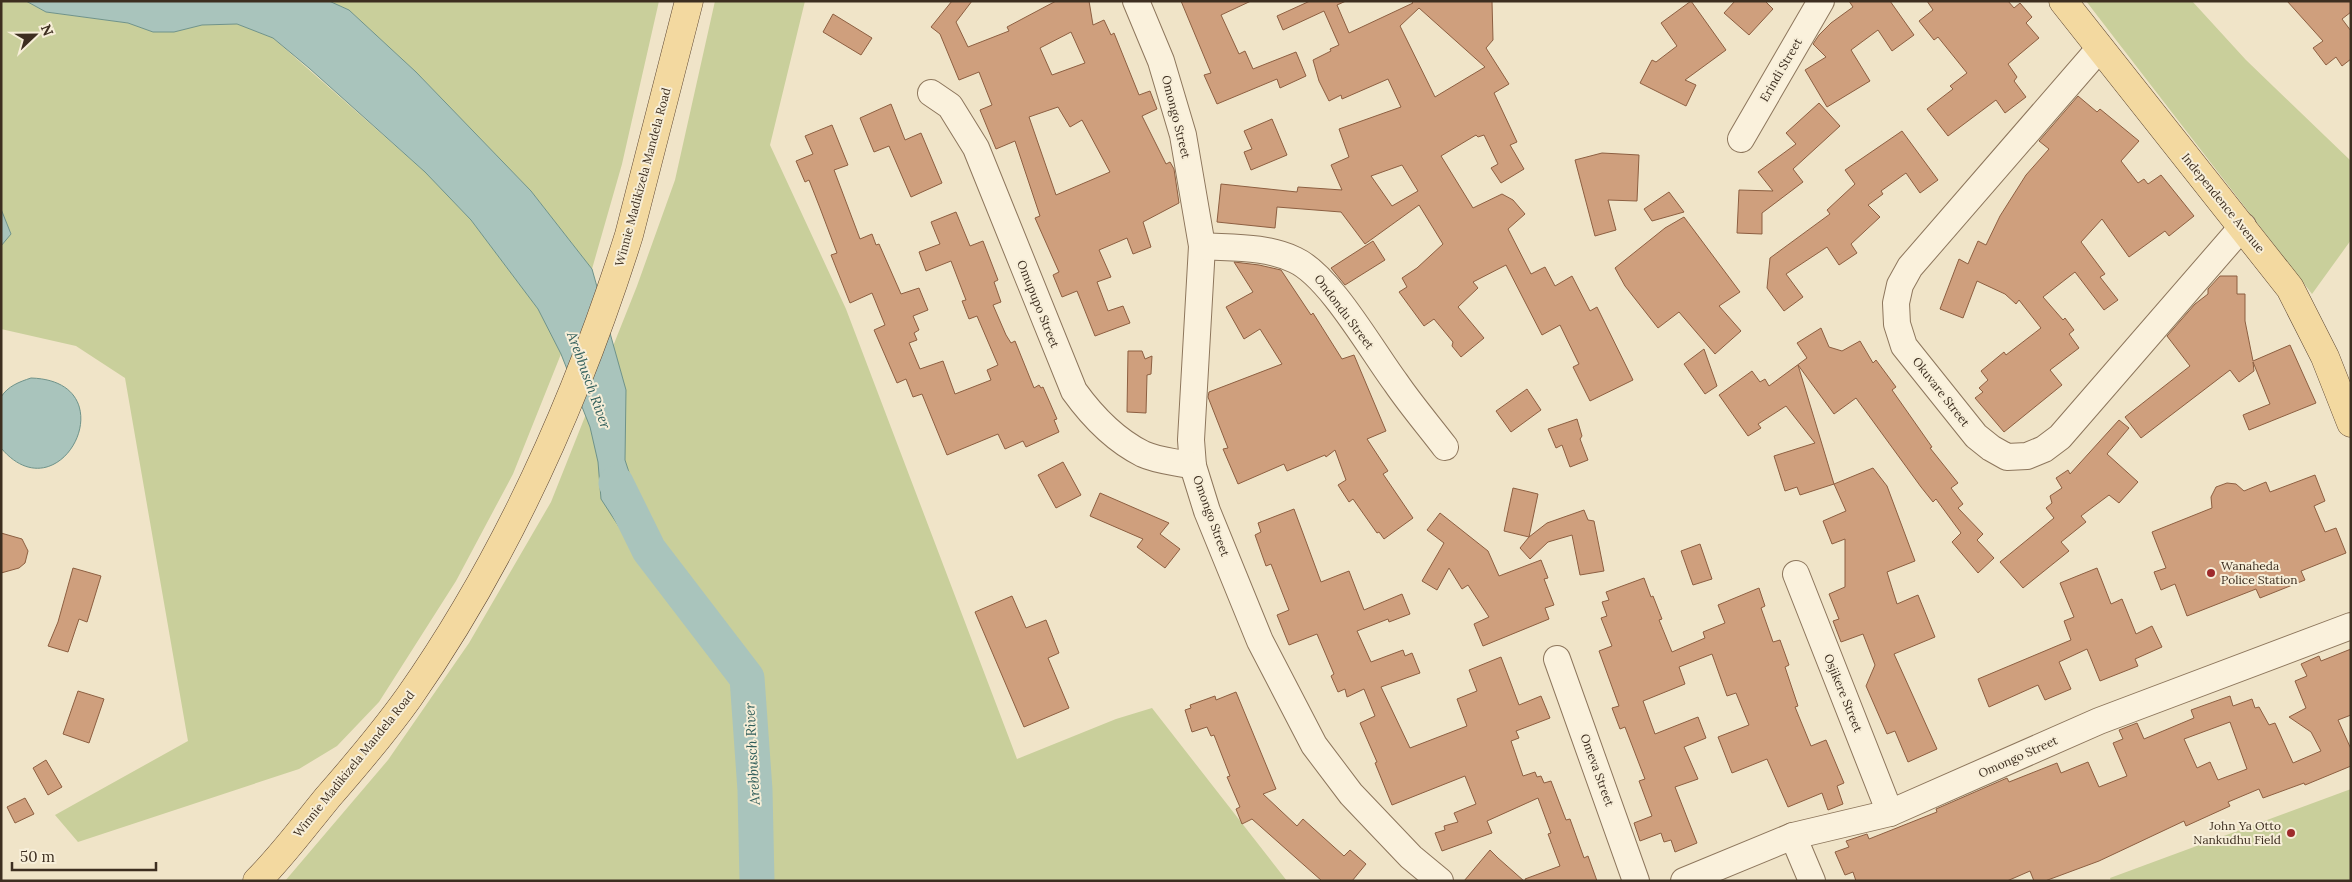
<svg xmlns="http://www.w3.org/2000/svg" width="2352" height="882" viewBox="0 0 2352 882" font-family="Lora,serif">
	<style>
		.green { fill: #c9cf9b }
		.water { fill: #a9c4bc; stroke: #6f938a }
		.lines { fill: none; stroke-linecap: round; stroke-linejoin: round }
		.river { stroke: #a9c4bc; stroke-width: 35 }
		.building { fill: #cf9f7d; stroke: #8d5f41; fill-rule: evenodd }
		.minor-casing { stroke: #8d765c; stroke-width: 28 }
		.major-casing { stroke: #5b4430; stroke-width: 29 }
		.minor { stroke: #faf1dc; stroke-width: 26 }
		.major { stroke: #f3d9a0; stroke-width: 28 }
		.poi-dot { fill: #9e2a2b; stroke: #f7eed8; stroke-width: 2 }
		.labels { text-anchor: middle; stroke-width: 4; stroke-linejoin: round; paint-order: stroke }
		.street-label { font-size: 12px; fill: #3d2e20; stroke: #f7eed8 }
		.poi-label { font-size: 12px; fill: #3d2e20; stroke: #f7eed8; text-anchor: start }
		.water-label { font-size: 14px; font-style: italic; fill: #2f5d5a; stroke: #f7eed8 }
	</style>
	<rect width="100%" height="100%" fill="#f0e4c8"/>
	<g class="green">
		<polygon points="1,1 26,1 46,12 128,23 153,32 174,32 202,25 237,24 273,38 425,172 471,220 538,309 561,354 513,474 456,581 379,702 337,746 299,769 78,842 55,815 188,741 125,378 76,346 1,329 1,246 11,234 1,209"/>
		<polygon points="329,1 659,1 622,164 592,269 531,191 416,72 349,10"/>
		<polygon points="715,1 805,1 770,145 846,309 1017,759 1116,719 1152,708 1287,881 285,881 388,760 469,643 551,502 637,286 675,180"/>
		<polygon points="2086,1 2192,1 2246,60 2351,161 2351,240 2312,294"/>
		<polygon points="2351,789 2351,881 2111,881 2110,878"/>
	</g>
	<g class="water">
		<polygon points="26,1 329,1 349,10 416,72 531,191 592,269 626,390 625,460 645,521 625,536 601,499 598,462 590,427 561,354 538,309 471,220 425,172 309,68 273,38 237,24 202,25 174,32 153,32 128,23 46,12"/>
		<polygon points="1,209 11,234 1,246"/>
		<path d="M31,378C130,381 61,519 1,448V397C8,386 19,382 31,378Z"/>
	</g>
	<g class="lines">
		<polyline class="river" points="616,483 649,550 747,678 755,790 757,881"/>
	</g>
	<g class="building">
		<path d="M952,1H972L956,22L968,47L1009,31L1007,27L1056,1H1089L1093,25L1104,20L1111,35L1114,33L1139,95L1150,91L1157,109L1142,116L1166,164L1170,162L1174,169L1179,203L1143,222L1151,247L1133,254L1127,238L1099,250L1111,277L1097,282L1108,311L1123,306L1130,323L1095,336L1077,291L1062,297L1053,275L1059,272L1035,218L1040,216L1015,141L996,149L980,110L992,105L979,72L959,80L940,34L931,27ZM1071,32L1085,63L1052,75L1040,48ZM1058,107L1070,127L1082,120L1110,172L1056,195L1029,117Z"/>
		<polygon points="1181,1 1251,1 1221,15 1239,54 1245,51 1253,69 1296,52 1306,76 1280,88 1277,79 1217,104 1204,75 1211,73"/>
		<path d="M1310,1H1346L1337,5L1349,33L1413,3L1411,1H1492L1493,40L1486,48L1509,84L1494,93L1517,142L1510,145L1524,169L1501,183L1491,168L1498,164L1484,135L1478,137L1476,135L1441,156L1473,208L1502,194L1513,200L1525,214L1508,229L1531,274L1545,267L1555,286L1572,276L1590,311L1597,307L1633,380L1590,401L1573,367L1579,364L1560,325L1542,335L1506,265L1473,282L1478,288L1458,307L1484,338L1461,357L1452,346L1453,342L1434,319L1424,326L1399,292L1407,287L1402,278L1417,268L1443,244L1419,205L1365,244L1341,212L1277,207L1275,228L1217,222L1221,184L1297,192L1298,187L1342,190L1331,165L1349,157L1339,129L1401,107L1388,79L1342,99L1341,95L1329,101L1319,81L1313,60L1331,51L1330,49L1339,45L1324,11L1283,30L1277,16ZM1419,8L1485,67L1435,97L1400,26ZM1402,165L1418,191L1392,206L1371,176Z"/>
		<polygon points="1691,1 1726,50 1685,80 1696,85 1686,106 1640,83 1652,60 1656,62 1677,46 1661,23"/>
		<polygon points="1735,1 1765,1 1773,9 1749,35 1724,13"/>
		<polygon points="1849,1 1890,1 1914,35 1892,51 1878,30 1851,50 1870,81 1827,107 1805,70 1826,57 1813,44 1819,35 1831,23 1853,7"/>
		<polygon points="1927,1 2008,1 2014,8 2020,3 2032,17 2026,23 2039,38 2008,64 2017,77 2014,81 2026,97 2005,113 1996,100 1948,136 1927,109 1953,89 1950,86 1967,73 1938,37 1934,40 1919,21 1933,10"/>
		<polygon points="2287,1 2351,1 2351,12 2342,19 2351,31 2351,59 2342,66 2336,57 2326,65 2313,48 2323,41"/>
		<polygon points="833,14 872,38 861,55 823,32"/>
		<polygon points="2078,96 2097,112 2100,109 2139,141 2121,161 2138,183 2144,179 2148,184 2161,175 2194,216 2169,236 2165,231 2129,257 2102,219 2081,242 2105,274 2100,277 2118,300 2104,310 2075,272 2043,297 2063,320 2065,318 2074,330 2069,334 2079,348 2050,370 2062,385 2004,432 1975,398 1983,392 1979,388 1988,380 1981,371 2004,352 2006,355 2041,328 2019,300 2016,304 2005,294 1977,281 1963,318 1940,309 1959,259 1968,264 1978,241 1986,245 2000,216 2026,175 2049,149 2039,141"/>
		<polygon points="1819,103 1840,126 1793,169 1803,182 1762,213 1762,234 1737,233 1739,190 1773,191 1758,172 1796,144 1786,133"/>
		<polygon points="891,104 905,140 921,133 942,183 911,197 889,146 874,152 860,118"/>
		<polygon points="1272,119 1287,155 1251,170 1244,152 1252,149 1244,131"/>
		<polygon points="832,125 848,165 834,170 860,239 872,234 876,245 879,244 901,294 919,288 928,310 913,316 919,330 914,333 917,340 909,343 920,369 943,361 955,394 991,380 987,370 998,365 977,316 969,319 962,301 966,300 951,261 926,271 919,252 940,244 931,222 956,212 970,246 983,241 998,280 994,282 1001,302 993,305 1006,335 1011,343 1015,341 1034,388 1039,385 1041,388 1043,387 1057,419 1054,420 1059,432 1026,447 1023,441 1005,449 998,434 947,455 922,394 913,397 906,379 897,383 874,330 885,325 872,293 850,303 831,255 837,253 820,208 809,180 805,182 796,161 813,154 805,136"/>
		<polygon points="1902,131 1938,180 1920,193 1906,173 1881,191 1883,194 1868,205 1880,217 1851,244 1857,253 1839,265 1827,247 1786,274 1803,297 1784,311 1767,288 1770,258 1830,214 1827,210 1855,184 1845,170"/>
		<polygon points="1602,153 1639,155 1637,201 1608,200 1616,230 1595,236 1575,160"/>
		<polygon points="1669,192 1684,212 1652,221 1644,209"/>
		<polygon points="1684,217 1740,292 1719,306 1741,331 1715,354 1679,312 1658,328 1625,286 1615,268 1665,228"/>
		<polygon points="1373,241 1385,260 1345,285 1331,268"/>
		<polygon points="1234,262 1259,265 1281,270 1311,315 1313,313 1342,359 1354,355 1386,431 1367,439 1388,471 1383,474 1413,518 1384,539 1379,532 1377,533 1353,499 1349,502 1338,485 1346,480 1335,450 1326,457 1325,455 1287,471 1284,464 1238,484 1223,449 1228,448 1208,397 1209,392 1282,364 1260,329 1244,339 1226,307 1253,292"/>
		<polygon points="2220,276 2237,276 2237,294 2245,294 2245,321 2253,361 2290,345 2316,403 2249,430 2243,415 2270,404 2253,362 2254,371 2239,382 2230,370 2141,438 2125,417 2190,366 2167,336 2195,304 2208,294 2208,289"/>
		<polygon points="1821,328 1829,347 1842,351 1860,341 1873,363 1876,360 1896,387 1892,390 1932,447 1930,448 1958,483 1951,488 1963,504 1958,508 1983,534 1977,540 1994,558 1978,573 1952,542 1961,533 1936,499 1933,502 1921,487 1856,398 1834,414 1798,365 1834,484 1800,495 1797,487 1785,491 1774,456 1815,443 1786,406 1758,424 1761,428 1748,436 1719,395 1752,371 1760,382 1765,379 1769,386 1807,358 1797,343"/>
		<polygon points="1704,349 1717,386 1705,394 1684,364"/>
		<polygon points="1128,351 1142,351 1145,359 1152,356 1151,374 1147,375 1146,413 1127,412"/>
		<polygon points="1527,389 1541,410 1511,432 1496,411"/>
		<polygon points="1577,419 1582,436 1580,439 1588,460 1570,467 1562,445 1556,448 1548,429"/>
		<polygon points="2119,420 2129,428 2107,454 2138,482 2119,503 2109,495 2081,516 2086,522 2061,542 2069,551 2023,588 2000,562 2054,518 2046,508 2052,503 2050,496 2062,488 2056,478 2068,470 2070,474"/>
		<polygon points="1063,462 1081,495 1056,508 1038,475"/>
		<polygon points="1873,468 1887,486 1915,561 1887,572 1897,604 1918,595 1935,637 1894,654 1937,749 1908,762 1895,731 1887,734 1866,686 1875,665 1863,634 1841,642 1833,621 1839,619 1829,594 1845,587 1845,539 1832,544 1823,521 1846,511 1834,484"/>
		<polygon points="2315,475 2325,501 2314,506 2325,532 2336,528 2346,553 2301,571 2305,580 2260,598 2256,589 2187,616 2175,584 2161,590 2154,572 2166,568 2152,532 2212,508 2211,497 2216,487 2227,483 2236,484 2244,491 2266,482 2270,492"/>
		<polygon points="1513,488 1538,494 1529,537 1504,531"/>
		<polygon points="1100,493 1169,523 1160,534 1180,549 1165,568 1137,547 1143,539 1090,516"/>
		<polygon points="1294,509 1321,582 1349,571 1364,610 1402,594 1410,614 1389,622 1388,619 1357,631 1371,662 1403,650 1405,656 1412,653 1420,673 1381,687 1410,748 1467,726 1457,699 1477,691 1469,670 1501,657 1519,705 1541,696 1550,718 1516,731 1519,738 1511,741 1523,776 1535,772 1537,777 1541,776 1544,783 1551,781 1566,820 1570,819 1584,858 1588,856 1597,881 1526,881 1525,879 1560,866 1548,834 1551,833 1538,798 1487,821 1492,833 1442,851 1435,833 1445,830 1444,826 1458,822 1454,813 1476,804 1465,776 1392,805 1375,763 1377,762 1360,723 1375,716 1364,689 1347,697 1345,689 1338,692 1331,676 1334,674 1317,634 1289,645 1277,615 1289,610 1271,564 1266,566 1255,535 1261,532 1258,523"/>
		<polygon points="1584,510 1588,520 1594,521 1604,571 1580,575 1572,535 1548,542 1530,559 1520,548 1529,537 1547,523"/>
		<polygon points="1440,513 1488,551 1499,576 1541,560 1548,578 1544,579 1554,605 1545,608 1549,619 1483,646 1474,624 1489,617 1468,585 1462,589 1449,568 1437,590 1422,581 1444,543 1427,530"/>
		<polygon points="1,533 22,539 28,551 25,563 19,568 1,573"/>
		<polygon points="1700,544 1712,579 1693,585 1681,551"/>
		<polygon points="73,568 101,576 87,622 79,619 68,652 48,646 58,622"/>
		<polygon points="2097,568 2111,604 2122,599 2136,634 2152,626 2162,647 2135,659 2138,666 2100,681 2087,649 2059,662 2071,689 2045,700 2038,685 1989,707 1978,679 2071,640 2064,621 2074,617 2060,583"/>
		<polygon points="1644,578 1651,597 1653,596 1662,619 1659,620 1672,652 1705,638 1703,632 1725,623 1718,605 1759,588 1765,606 1761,608 1773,642 1780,640 1789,665 1785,667 1798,706 1795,707 1811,746 1826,740 1844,783 1837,786 1843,804 1828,810 1822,793 1788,807 1767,759 1732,773 1718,737 1749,725 1736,693 1727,696 1712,654 1679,667 1685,684 1643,701 1655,734 1698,717 1706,738 1684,747 1698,779 1675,787 1697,843 1675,852 1671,840 1664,842 1661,833 1640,841 1634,823 1652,816 1639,781 1645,779 1625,727 1620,729 1612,708 1619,706 1599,651 1612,646 1601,618 1607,616 1602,602 1609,600 1606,592"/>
		<polygon points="1012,596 1026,628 1046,620 1059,653 1048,658 1069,708 1024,727 975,612"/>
		<path d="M2351,649V715L2338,720L2351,749V766L2305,785L2304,783L2263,798L2259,789L2228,802L2230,806L2186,826L2184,821L2099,861L2045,881H2034L2030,871L2007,881H1856L1853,872L1845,875L1835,852L1849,847L1846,841L1867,834L1869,839L1937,812L1936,809L2007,778L2009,782L2057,763L2061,773L2088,762L2099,787L2127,776L2113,743L2123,739L2119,730L2137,723L2144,739L2194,718L2191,710L2230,696L2233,706L2252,699L2255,708L2259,707L2269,725L2275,723L2293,763L2321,751L2311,732L2289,717L2306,708L2295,681L2307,676L2301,664L2319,656L2321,661ZM2230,722L2247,769L2218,780L2210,762L2197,768L2184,739Z"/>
		<polygon points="78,691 104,699 89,743 63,734"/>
		<polygon points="1236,692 1276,789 1263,794 1297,826 1303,819 1344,856 1350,850 1366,864 1352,881 1322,881 1252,819 1242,824 1236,809 1240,807 1227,777 1230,776 1214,735 1211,736 1207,727 1192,732 1185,710 1191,708 1190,705 1215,696 1216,700"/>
		<polygon points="46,760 62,787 48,795 33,768"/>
		<polygon points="25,798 34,814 15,823 7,807"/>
		<polygon points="1490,850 1498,858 1524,881 1464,881"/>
	</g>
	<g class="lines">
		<g class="minor-casing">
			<g id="minor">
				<polyline points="1136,1 1161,61 1183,135 1202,246 1191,440 1193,466 1207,511 1260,641 1314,745 1351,794 1411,857 1440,881"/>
				<polyline points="2099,49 1910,267 1900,285 1896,303 1897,324 1904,346 1976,436 1991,448 2007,457 2027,456 2044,449 2060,437 2243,226"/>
				<path d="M931,93L950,106L976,148L1074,391C1092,416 1115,440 1143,454C1158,461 1178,462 1193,466"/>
				<polyline points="1741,139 1821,1"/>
				<path d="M1202,246C1233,248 1266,246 1295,260C1330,276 1372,351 1396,383C1411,405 1429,426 1445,447"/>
				<polyline points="1796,574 1890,813"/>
				<polyline points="1557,659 1636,881"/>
				<polyline points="1793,836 1812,881"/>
				<polyline points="1684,881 1793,836 1890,813 2099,721 2351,626"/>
			</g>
		</g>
		<g class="major-casing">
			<g id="major">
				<polyline points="2063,1 2290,288 2325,357 2351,423"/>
				<path d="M257,881C283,855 305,825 328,797C356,765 384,732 409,697C507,557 578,397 629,235L689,1"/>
			</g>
		</g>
		<use href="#minor" class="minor"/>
		<use href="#major" class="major"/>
	</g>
	<g class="poi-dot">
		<circle cx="2211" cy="573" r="5"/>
		<circle cx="2291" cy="833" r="5"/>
	</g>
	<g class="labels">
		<g class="street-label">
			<text transform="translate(1781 70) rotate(-60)" y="4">Erindi Street</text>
			<text transform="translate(1176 117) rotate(76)" y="4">Omongo Street</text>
			<text transform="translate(643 177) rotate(-75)" y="4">Winnie Madikizela Mandela Road</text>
			<text transform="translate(2223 203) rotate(51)" y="4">Independence Avenue</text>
			<text transform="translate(1038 304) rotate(68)" y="4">Omupupo Street</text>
			<text transform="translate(1344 312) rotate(53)" y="4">Ondondu Street</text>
			<text transform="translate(1941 392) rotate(52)" y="4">Okuvare Street</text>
			<text transform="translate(1211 516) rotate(70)" y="4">Omongo Street</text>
			<text transform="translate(1843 693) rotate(68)" y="4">Osjikere Street</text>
			<text transform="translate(2018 757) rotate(-24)" y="4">Omongo Street</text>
			<text transform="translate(354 764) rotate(-51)" y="4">Winnie Madikizela Mandela Road</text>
			<text transform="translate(1597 770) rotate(70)" y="4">Omeva Street</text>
		</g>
		<g class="poi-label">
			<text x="2221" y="570">Wanaheda<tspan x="2221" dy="14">Police Station</tspan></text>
			<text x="2281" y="830" text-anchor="end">John Ya Otto<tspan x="2281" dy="14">Nankudhu Field</tspan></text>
		</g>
		<g class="water-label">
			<text transform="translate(589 380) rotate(70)" y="5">Arebbusch River</text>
			<text transform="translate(752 754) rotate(-93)" y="5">Arebbusch River</text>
		</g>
	</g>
	<rect width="2352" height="882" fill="none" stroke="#3d2e20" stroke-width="5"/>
	<g transform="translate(35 35) rotate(68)" stroke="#f7eed8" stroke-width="4" paint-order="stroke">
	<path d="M0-4L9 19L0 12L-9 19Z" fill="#3d2e20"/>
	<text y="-8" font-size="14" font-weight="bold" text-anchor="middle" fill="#3d2e20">N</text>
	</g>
	<path d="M12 862v8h144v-8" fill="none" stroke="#3d2e20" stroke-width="2.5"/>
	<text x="20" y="862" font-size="15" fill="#3d2e20" stroke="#f7eed8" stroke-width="4" paint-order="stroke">50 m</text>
</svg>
